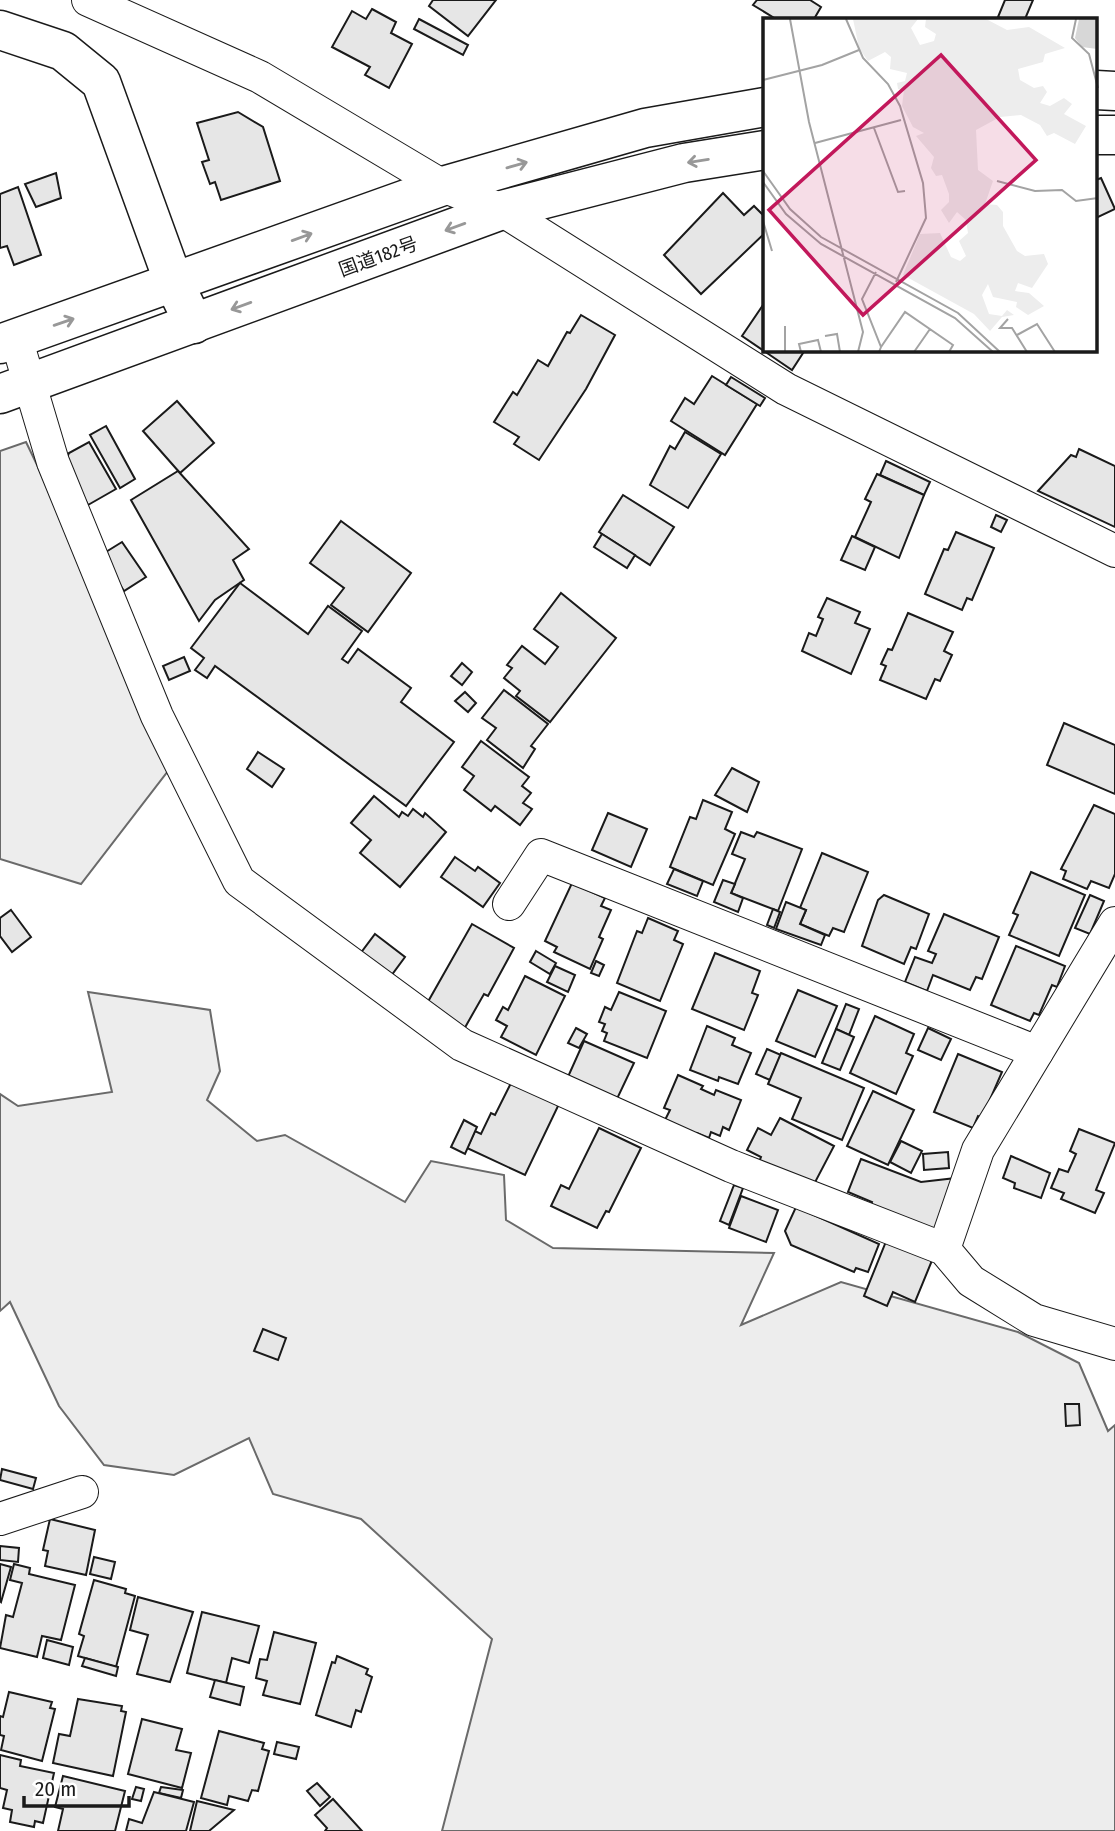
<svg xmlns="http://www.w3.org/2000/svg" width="1115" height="1831" viewBox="0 0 1115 1831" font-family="'Fira Sans Condensed','Noto Sans JP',sans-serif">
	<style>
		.built { fill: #ededed; stroke: #6a6a6a; stroke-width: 2 }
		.building { fill: #e6e6e6; stroke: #1a1a1a; stroke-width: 2 }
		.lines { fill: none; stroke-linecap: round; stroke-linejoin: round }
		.street-casing { stroke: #1a1a1a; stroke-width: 34 }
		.secondary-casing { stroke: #1a1a1a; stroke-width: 41 }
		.highway-casing { stroke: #1a1a1a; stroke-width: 41 }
		.street { stroke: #fff; stroke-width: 32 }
		.secondary { stroke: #fff; stroke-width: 38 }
		.highway { stroke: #fff; stroke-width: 38 }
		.oneway { stroke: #989898 }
		.labels { text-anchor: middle; stroke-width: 5; stroke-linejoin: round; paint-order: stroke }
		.street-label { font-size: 19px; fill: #1a1a1a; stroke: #fff }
		.inset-road { fill: none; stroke: #a3a3a3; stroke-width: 2 }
		.view { fill: #c2185b; fill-opacity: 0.15; stroke: #c2185b; stroke-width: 3.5 }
		.inset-edge { fill: none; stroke: #1a1a1a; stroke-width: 3.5 }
	</style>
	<rect width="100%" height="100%" fill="#fff"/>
	<g class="built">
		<polygon points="26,442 178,758 81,884 0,859 0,451"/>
		<polygon points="88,992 210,1010 220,1071 207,1100 257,1141 285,1135 405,1202 431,1161 504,1175 506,1220 553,1248 774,1253 741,1325 841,1282 1018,1332 1079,1363 1108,1431 1115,1425 1115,1831 442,1831 492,1639 361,1519 273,1494 249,1438 174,1475 104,1465 59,1406 10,1302 0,1311 0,1094 18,1106 112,1092"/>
	</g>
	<g class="building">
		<polygon points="433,0 496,0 468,36 429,6"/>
		<polygon points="757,0 810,0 821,7 814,19 776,19 753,5"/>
		<polygon points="1005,0 1033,0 1025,19 1003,19 998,17"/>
		<polygon points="372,9 396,22 391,33 412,44 389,88 365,75 370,67 332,47 352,11 366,19"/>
		<polygon points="419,19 468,45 463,55 414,29"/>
		<polygon points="238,112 263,127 280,181 221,200 215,182 210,184 202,162 209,160 197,123"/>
		<polygon points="56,173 61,198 36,207 25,184"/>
		<polygon points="1101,178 1115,209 1096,218 1096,180"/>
		<polygon points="18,187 41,255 14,265 7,246 0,248 0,194"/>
		<polygon points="723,193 744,215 754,206 765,217 765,233 701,294 664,255"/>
		<polygon points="765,302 765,350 805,350 792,370 742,336"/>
		<polygon points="581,315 615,335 586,389 539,460 514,444 519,437 494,422 513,392 517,395 538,360 548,366 567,332 570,333"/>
		<polygon points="712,376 757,404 725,455 671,421 685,398 694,404"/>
		<polygon points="731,377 765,398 760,406 726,385"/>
		<polygon points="177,401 214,443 180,473 143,431"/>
		<polygon points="106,426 135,479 120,488 90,435"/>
		<polygon points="685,432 721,454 688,508 650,485 670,446 675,449"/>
		<polygon points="89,442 116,489 88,505 65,463 69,453"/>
		<polygon points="1079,449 1115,466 1115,527 1038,491 1071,455 1076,457"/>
		<polygon points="886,461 930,482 924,495 880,475"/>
		<polygon points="178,471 249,549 233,560 244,580 215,600 199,621 131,500"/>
		<polygon points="877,474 924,495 899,558 855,537 871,502 865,499"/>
		<polygon points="623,495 674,527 650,565 599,532"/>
		<polygon points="996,515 1007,520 1001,532 991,527"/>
		<polygon points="341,521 411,573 368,632 331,605 344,588 310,563"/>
		<polygon points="956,532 994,548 972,600 967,598 962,610 925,594 944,549 948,550"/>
		<polygon points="602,534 635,555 627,568 594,547"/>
		<polygon points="852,536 875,547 865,570 841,560"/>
		<polygon points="122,542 146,577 124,591 101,555"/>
		<polygon points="240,583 308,634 328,606 362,631 342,659 348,663 358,649 411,688 401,702 454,742 406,806 215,666 207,678 195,670 204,658 191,648"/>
		<polygon points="561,593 616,638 550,722 516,696 520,691 504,678 512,668 507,665 522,646 545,664 558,647 534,629"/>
		<polygon points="827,598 860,612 855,623 870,629 851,674 802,651 809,633 816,636 823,619 818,617"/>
		<polygon points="908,613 953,632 944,651 952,655 940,681 935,679 926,699 880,680 886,666 881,664 888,649 892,650"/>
		<polygon points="184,657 190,671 169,680 163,666"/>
		<polygon points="462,663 472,672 462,685 451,676"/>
		<polygon points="504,690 548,724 531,746 535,749 523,768 487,740 496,728 482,718"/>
		<polygon points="465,692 476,703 468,712 455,701"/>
		<polygon points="1064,723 1115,745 1115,794 1047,765"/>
		<polygon points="481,741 529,777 522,786 531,793 523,803 532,809 520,825 495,806 491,811 464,790 474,776 462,767"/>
		<polygon points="258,752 284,769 272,787 247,769"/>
		<polygon points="732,768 759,782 747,812 715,795"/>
		<polygon points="374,796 399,817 402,812 408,816 413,809 423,817 425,813 446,832 400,887 360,853 371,840 351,823"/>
		<polygon points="703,800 732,812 725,829 735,834 713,885 670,867 690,817 696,819"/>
		<polygon points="1094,805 1115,814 1115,874 1109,888 1091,881 1087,889 1063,879 1066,871 1061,869"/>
		<polygon points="608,813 647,829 631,867 592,850"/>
		<polygon points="741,832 754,837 757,832 802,849 778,911 731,893 745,859 732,854"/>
		<polygon points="822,853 868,872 844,932 833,928 829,936 800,924 806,910 800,908"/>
		<polygon points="455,857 475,871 478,867 500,883 483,907 441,877"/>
		<polygon points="674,869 703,881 697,896 667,884"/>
		<polygon points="1031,872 1085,895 1059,956 1009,935 1018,915 1013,913"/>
		<polygon points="723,880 735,884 731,893 743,898 738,912 714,902"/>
		<polygon points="572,883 605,898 601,906 611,910 599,937 603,939 590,969 554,952 557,947 545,941"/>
		<polygon points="884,895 929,914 916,949 911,947 904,964 862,946 878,900"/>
		<polygon points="1090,895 1104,901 1090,934 1075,928"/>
		<polygon points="786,902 806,910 800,924 825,935 821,945 776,929"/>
		<polygon points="773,909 780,912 774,928 767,925"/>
		<polygon points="11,910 31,937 12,952 0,936 0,918"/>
		<polygon points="944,914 999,937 982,979 976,977 970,990 933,975 927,991 905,982 915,957 932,963 936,954 928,951"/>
		<polygon points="648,918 678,931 674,940 683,944 660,1001 617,983 637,931 642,933"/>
		<polygon points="472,924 514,948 488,996 484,994 463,1031 425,1007"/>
		<polygon points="375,934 405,957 388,980 357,958"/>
		<polygon points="1016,946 1065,966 1057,987 1052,985 1039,1015 1034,1013 1030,1021 991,1005"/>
		<polygon points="536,951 556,963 550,974 530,962"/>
		<polygon points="715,953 760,971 752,993 758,995 744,1030 692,1009"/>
		<polygon points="596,961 604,965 599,976 591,973"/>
		<polygon points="555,966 575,975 568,992 547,982"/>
		<polygon points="525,976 565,996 536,1055 501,1037 507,1026 496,1020 503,1007 508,1010"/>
		<polygon points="798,990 837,1006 815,1057 776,1041"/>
		<polygon points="619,992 666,1011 647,1058 604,1041 607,1033 602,1031 605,1024 599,1022 605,1007 611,1010"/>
		<polygon points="846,1004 859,1009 849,1035 836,1029"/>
		<polygon points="875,1016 914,1034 906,1053 913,1056 896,1094 850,1073"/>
		<polygon points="707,1026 735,1038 732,1045 751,1053 738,1084 719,1077 718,1081 690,1070"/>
		<polygon points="576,1028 587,1034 579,1048 568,1043"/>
		<polygon points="928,1028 951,1039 941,1060 918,1050"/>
		<polygon points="836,1029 854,1037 840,1070 822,1063"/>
		<polygon points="584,1041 634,1063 616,1101 567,1079"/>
		<polygon points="767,1049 781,1055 770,1080 756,1074"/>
		<polygon points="781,1053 864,1088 842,1140 792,1119 801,1098 768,1084"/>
		<polygon points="958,1054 1002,1072 982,1118 978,1116 973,1128 934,1112"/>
		<polygon points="678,1075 703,1086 701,1089 714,1095 716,1090 741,1100 729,1130 723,1127 720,1136 711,1132 709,1138 697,1133 695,1136 664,1122 670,1110 664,1108"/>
		<polygon points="512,1081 559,1104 525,1175 467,1148 475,1131 481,1134 491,1113 495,1115"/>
		<polygon points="873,1091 914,1110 888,1165 847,1146"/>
		<polygon points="780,1118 834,1146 811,1190 759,1162 761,1157 747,1150 758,1128 771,1135"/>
		<polygon points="464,1120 477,1127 465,1154 451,1147"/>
		<polygon points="599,1128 641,1148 609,1212 606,1211 597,1228 551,1206 561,1185 569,1189"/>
		<polygon points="1079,1129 1115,1143 1096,1190 1104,1193 1095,1213 1061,1199 1064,1193 1051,1188 1059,1169 1068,1172 1076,1154 1070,1151"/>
		<polygon points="901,1141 922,1151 911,1173 890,1162"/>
		<polygon points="948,1152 949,1168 924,1170 923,1154"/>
		<polygon points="1011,1156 1050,1173 1041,1198 1014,1188 1015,1183 1003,1178"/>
		<polygon points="861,1159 921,1182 956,1178 933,1236 869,1210 872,1202 848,1192"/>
		<polygon points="734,1185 743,1188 729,1225 720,1221"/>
		<polygon points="741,1196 778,1210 766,1242 729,1228"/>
		<polygon points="796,1207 879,1244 868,1272 856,1268 854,1272 791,1245 785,1231"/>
		<polygon points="887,1239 933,1258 915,1302 893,1292 887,1306 864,1296"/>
		<polygon points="263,1329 286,1338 278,1360 254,1351"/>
		<polygon points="1065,1404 1079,1404 1080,1425 1066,1426"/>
		<polygon points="2,1469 36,1478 33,1489 0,1480"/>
		<polygon points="50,1519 95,1530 86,1575 45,1566 48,1551 43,1550"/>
		<polygon points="0,1546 19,1548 18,1562 0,1560"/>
		<polygon points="94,1557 115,1562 111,1579 90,1574"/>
		<polygon points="0,1564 11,1567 1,1602 0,1601"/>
		<polygon points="14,1564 30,1568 29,1574 75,1585 61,1640 42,1636 37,1657 0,1648 6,1615 13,1617 22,1583 10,1580"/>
		<polygon points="94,1580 126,1589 125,1593 135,1596 116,1667 78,1656 84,1636 79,1634"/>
		<polygon points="138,1597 193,1612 170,1682 137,1674 148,1635 130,1630"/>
		<polygon points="202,1612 259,1626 249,1663 232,1658 226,1683 187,1673"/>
		<polygon points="274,1632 316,1643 300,1704 263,1695 267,1681 256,1678 260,1659 267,1660"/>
		<polygon points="47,1640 73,1647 69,1665 43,1658"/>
		<polygon points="337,1656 368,1669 366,1674 372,1677 361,1712 356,1710 351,1727 316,1715 332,1662 335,1663"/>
		<polygon points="85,1658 118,1667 116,1676 82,1666"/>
		<polygon points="215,1680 244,1687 240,1705 210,1697"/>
		<polygon points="9,1692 52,1702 50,1708 55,1709 42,1761 1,1750 4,1736 0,1735 0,1716 3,1717"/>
		<polygon points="78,1699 122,1706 121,1711 126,1712 113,1776 53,1763 59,1734 70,1736"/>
		<polygon points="142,1719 182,1729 176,1750 191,1753 182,1788 128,1774"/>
		<polygon points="219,1731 264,1743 262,1749 269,1751 258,1791 252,1790 248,1801 229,1796 227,1805 201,1798"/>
		<polygon points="277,1742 299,1747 296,1759 274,1754"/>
		<polygon points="0,1755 21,1760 20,1766 54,1773 43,1823 35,1821 34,1827 10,1822 12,1810 3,1808 7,1790 0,1788"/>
		<polygon points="63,1776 125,1791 115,1831 58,1831 63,1809 55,1807"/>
		<polygon points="317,1783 330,1797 320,1806 307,1791"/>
		<polygon points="136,1787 144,1789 141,1801 132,1799"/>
		<polygon points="161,1787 183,1790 181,1798 159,1793"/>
		<polygon points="154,1792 194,1802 186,1831 126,1831 129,1819 142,1823"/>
		<polygon points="333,1799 362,1831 325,1831 327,1828 315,1815"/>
		<polygon points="197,1801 234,1810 209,1831 190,1831"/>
	</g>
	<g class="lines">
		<g class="street-casing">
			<g id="street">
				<polyline points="88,0 260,77 443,186 502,210 786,389 1115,551"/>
				<polyline points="16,338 53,462 157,716 239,881 462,1045 731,1166 944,1249 971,1281 1034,1320 1115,1344"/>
				<polyline points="509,904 541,855 1037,1052"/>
				<polyline points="944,1249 978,1150 1115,923"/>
				<polyline points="0,1519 82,1492"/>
			</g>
		</g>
		<g class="secondary-casing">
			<polyline id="secondary" points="0,30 63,51 101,82 174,283 194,324"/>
		</g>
		<g class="highway-casing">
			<g id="highway">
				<polyline points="1096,90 1115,91"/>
				<polyline points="1096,135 1115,135"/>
				<polyline points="0,344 443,186 645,128 765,107"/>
				<polyline points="0,394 502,210 684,163 765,150"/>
			</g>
		</g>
		<use href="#street" class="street"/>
		<use href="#secondary" class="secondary"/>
		<use href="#highway" class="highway"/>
	</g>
	<defs><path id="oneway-shaft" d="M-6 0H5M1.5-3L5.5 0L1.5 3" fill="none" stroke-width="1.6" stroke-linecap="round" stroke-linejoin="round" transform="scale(1.75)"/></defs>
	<g class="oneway">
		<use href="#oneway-shaft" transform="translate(698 161) rotate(171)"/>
		<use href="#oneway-shaft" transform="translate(517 165) rotate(-16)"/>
		<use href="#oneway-shaft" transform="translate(455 227) rotate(160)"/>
		<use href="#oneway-shaft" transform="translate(302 237) rotate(-20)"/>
		<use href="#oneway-shaft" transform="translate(241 306) rotate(160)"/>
		<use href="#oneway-shaft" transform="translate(64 322) rotate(-19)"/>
	</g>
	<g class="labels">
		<g class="street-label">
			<text transform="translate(378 256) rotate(-20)" y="7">国道182号</text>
		</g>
	</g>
	<g transform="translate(763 18)">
		<rect width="334" height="334" fill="#fff"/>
		<path d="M90,1H155L148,10L157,27L171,23L173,16L162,9L163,1H223L244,12L266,9L302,30L282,36L280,44L255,51L257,62L271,70L280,68L284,74L277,85L287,88L301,80L309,86L301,96L323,108L312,126L291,115L284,118L277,107L258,97L237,99L213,112L215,152L230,163L222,186L234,187L240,194V208L254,233L262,238L281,236L285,246L269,270L255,265L252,273L266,275L281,288L265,297L253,289L254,284L230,279L225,266L219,277L226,296L239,298L244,292L251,297L239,299L227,313L211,296L140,257L157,216L177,215L188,239L197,243L203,238L196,223L205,215L203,202L194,194L186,205L178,192L186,184V176L179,157L173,158L168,150L171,139L153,118L161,115L150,109L139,88L141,72L135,71L134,65L142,63L144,55L127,51L128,39L122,34L105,43L96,30Z" fill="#ededed"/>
		<path d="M316,1H334V31L319,29L312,20Z" fill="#d7d7d7"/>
		<path class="inset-road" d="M27,1L46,104L100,314L95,334M83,1L100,40L125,66L137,88L160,165L163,200L133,264M313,1L309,20L326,36L335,70M0,62L59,47L96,32M111,110L135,174L142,173M52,125L138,102M0,153L27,191L58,219L195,295L237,334M234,163L272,173L299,172L313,183L335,180M0,164L23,196L58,226L192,300L230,334M0,203L9,233M113,254L99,281L118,329L116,334M245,301L237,310H249L264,334M22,308V334M254,317L274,306L292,334M62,318L74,316L77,334M118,329L142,294L190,327L186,334M38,334L36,326L55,322L58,334M151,334L167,311"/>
		<path class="view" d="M178,37L273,142L100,297L6,192Z"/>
		<rect width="334" height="334" class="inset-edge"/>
	</g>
	<path d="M24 1796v10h105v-10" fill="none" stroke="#1a1a1a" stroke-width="3.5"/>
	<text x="35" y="1796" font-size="21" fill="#1a1a1a" stroke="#ffffff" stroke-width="5" paint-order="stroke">20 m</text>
</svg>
